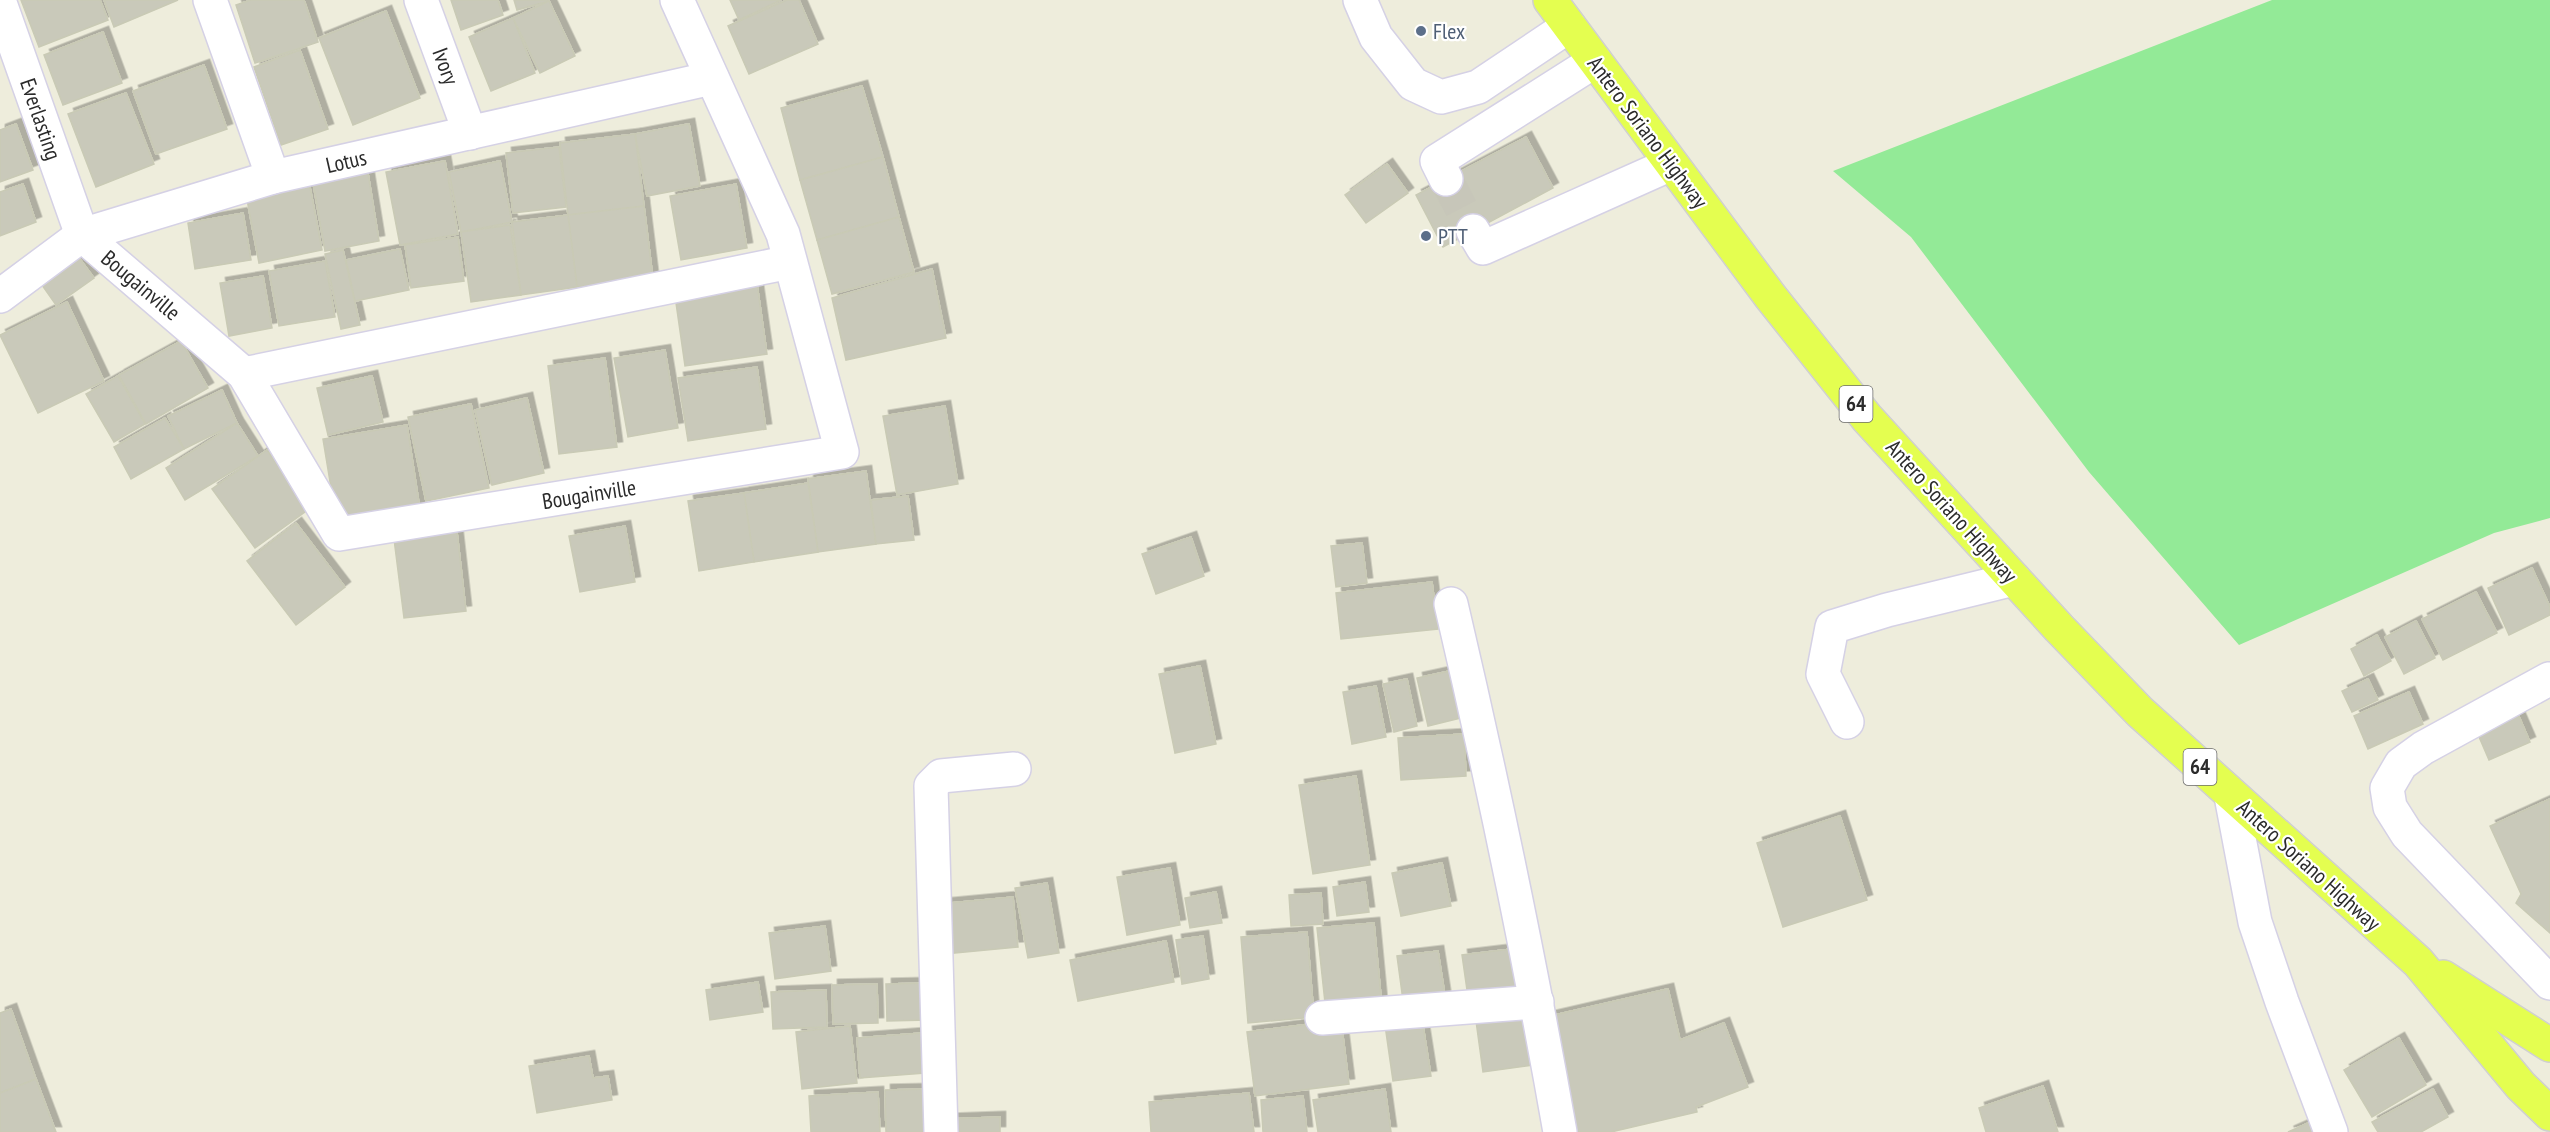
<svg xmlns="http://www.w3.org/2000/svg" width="2550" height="1132" viewBox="0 0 2550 1132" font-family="'PT Sans Narrow',sans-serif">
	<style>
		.green { fill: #93ea97 }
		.building { fill: #c9c9ba; stroke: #c9cab5; stroke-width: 1.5; filter: url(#shadow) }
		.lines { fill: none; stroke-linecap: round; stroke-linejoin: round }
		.minor-tunnel { stroke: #c7c6b9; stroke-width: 33; stroke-dasharray: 33 16; stroke-linecap: butt }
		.minor-casing { stroke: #d5d1e5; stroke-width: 36 }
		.major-casing { stroke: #d0d0d0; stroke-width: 36 }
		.minor { stroke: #fff; stroke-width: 33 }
		.major { stroke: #e4fe50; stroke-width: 33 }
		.service-dot { fill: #5c6f8a; stroke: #fff; stroke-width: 2 }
		.labels { text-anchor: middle; stroke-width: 4.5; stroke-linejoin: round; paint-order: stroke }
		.shield { fill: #fff; stroke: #6b6b6b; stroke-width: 1.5 }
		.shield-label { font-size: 21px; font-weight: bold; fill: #2b2b2b }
		.service-label { font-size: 22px; fill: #4e5e75; stroke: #fff; text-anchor: start }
		.street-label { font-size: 22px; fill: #2b2b2b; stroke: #fff }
	</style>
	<defs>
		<filter id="shadow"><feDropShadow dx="5.5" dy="-5.5" stdDeviation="0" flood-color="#0004"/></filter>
	</defs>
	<rect width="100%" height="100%" fill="#eeeddc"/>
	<polygon class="green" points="2272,0 2550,0 2550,518 2494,533 2239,645 2089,472 1911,237 1833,171"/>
	<g class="building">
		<polygon points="21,0 100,0 108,20 39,47"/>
		<polygon points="104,0 178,0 114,27"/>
		<polygon points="251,0 304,0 318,42 255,63 236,5"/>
		<polygon points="451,0 498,0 503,15 461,30"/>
		<polygon points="514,0 548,0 549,1 517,10"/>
		<polygon points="730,0 781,0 739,20"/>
		<polygon points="787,0 799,0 818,44 749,74 728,26"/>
		<polygon points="549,1 575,56 540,73 513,18"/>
		<polygon points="386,11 420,98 353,125 319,38"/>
		<polygon points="513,18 535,73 491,91 469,37"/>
		<polygon points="103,32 122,83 63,105 44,55"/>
		<polygon points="300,50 328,129 281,145 254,67"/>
		<polygon points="204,65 227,129 156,154 133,91"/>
		<polygon points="862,86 883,157 800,180 781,108"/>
		<polygon points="126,93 154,164 96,187 68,114"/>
		<polygon points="16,124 33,170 0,182 0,130"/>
		<polygon points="689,124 700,186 647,196 635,134"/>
		<polygon points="635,134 644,206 568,215 560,143"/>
		<polygon points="1526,137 1553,188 1443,247 1416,195"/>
		<polygon points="559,147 566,207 513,213 506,153"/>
		<polygon points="883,157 899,217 817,240 800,180"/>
		<polygon points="445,161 458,234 400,245 386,172"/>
		<polygon points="500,161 512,222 461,232 449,172"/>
		<polygon points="1387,164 1408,193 1366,223 1345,195"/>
		<polygon points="367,167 379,241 325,251 312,177"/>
		<polygon points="309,182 322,250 259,263 246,194"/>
		<polygon points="23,184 36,222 0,236 0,192"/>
		<polygon points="736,184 747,248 681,260 670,196"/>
		<polygon points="644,206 653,279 577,287 568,215"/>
		<polygon points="243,213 251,260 195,269 188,223"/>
		<polygon points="568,215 577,287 521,295 512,222"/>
		<polygon points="899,217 914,272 832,294 817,240"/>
		<polygon points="510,225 521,295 471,302 461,232"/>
		<polygon points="458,237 464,281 411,288 405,245"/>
		<polygon points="400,249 409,290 355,301 346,260"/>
		<polygon points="343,250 360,325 341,329 325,254"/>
		<polygon points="74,251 94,278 56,305 37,278"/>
		<polygon points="325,261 335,317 279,326 269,271"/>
		<polygon points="932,269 946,338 846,360 832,298"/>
		<polygon points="263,276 272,328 229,336 220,283"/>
		<polygon points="757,284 767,354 685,366 675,296"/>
		<polygon points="67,302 104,381 38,413 0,335"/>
		<polygon points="181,341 208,388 146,424 119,375"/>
		<polygon points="665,350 678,428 628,437 614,358"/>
		<polygon points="605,358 617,447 559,454 548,366"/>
		<polygon points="757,367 766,429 688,441 678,378"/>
		<polygon points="118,376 145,424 114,442 86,394"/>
		<polygon points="372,376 383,422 328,435 317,388"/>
		<polygon points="222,390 237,423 184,449 168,416"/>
		<polygon points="527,398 544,473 492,485 475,410"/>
		<polygon points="471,404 489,488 426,501 408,417"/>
		<polygon points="945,406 958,484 897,495 883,416"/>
		<polygon points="165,418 184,449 131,479 114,447"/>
		<polygon points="237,423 258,456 185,500 166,468"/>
		<polygon points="407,425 420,510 337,524 323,439"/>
		<polygon points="267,450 309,509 255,548 212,489"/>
		<polygon points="866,471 876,544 818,552 808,479"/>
		<polygon points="808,483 818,552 754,562 744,493"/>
		<polygon points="744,493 754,562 699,571 688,501"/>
		<polygon points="908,496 914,540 876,544 871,500"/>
		<polygon points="296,523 345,587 296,625 247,561"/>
		<polygon points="625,526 635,582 580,592 569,536"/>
		<polygon points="457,532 466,611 404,618 394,539"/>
		<polygon points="1191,537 1204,576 1156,594 1142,554"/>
		<polygon points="1362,543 1367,583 1336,587 1331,546"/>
		<polygon points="2532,568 2550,607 2550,615 2509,635 2488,588"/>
		<polygon points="1432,582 1438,629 1341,639 1336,593"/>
		<polygon points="2476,592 2497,633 2443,660 2422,619"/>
		<polygon points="2416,621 2435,658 2404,674 2385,637"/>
		<polygon points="2377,635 2391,661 2364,676 2351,649"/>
		<polygon points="1200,666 1216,744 1175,753 1159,674"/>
		<polygon points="1450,671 1461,718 1428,726 1417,678"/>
		<polygon points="1407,679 1417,726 1394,732 1383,684"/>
		<polygon points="2368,679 2378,700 2352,712 2342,691"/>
		<polygon points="1376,686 1386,737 1352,744 1343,692"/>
		<polygon points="2409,692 2423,724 2368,749 2354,716"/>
		<polygon points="2514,705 2530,742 2489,760 2473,723"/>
		<polygon points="1464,734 1466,776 1401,780 1398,738"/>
		<polygon points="1356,776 1370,865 1313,874 1299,785"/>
		<polygon points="2550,799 2550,933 2516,903 2521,894 2490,826"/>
		<polygon points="1840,816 1867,900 1783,927 1757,843"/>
		<polygon points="1442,863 1451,906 1401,916 1392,873"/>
		<polygon points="1170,868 1180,925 1127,935 1117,877"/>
		<polygon points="1365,882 1369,912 1337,916 1333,887"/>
		<polygon points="1047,883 1059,953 1028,958 1015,888"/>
		<polygon points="1216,892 1222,923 1190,928 1185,898"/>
		<polygon points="1321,893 1323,924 1291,926 1289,895"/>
		<polygon points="1013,897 1018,947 945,954 940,904"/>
		<polygon points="1374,923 1382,1007 1326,1012 1317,928"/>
		<polygon points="825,926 831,971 775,979 769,933"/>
		<polygon points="1307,932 1314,1017 1248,1023 1241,937"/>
		<polygon points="1203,936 1209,979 1182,984 1176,940"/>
		<polygon points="1166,941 1174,982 1078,1001 1070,960"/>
		<polygon points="1511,949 1517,997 1469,1004 1462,955"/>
		<polygon points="1438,951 1446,1002 1404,1008 1397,956"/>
		<polygon points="758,982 763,1012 710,1020 706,990"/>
		<polygon points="929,983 929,1020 887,1021 886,984"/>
		<polygon points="877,984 878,1023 833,1024 832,985"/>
		<polygon points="1668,989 1680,1040 1724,1023 1748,1087 1696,1107 1697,1112 1611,1132 1577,1132 1550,1016"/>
		<polygon points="826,990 827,1027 773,1029 771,992"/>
		<polygon points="11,1009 36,1079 0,1093 0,1013"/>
		<polygon points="1533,1012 1540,1064 1483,1072 1476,1021"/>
		<polygon points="1422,1019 1431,1076 1393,1081 1385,1025"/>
		<polygon points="1341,1020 1349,1084 1255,1096 1247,1032"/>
		<polygon points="850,1026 857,1083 802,1089 796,1032"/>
		<polygon points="922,1033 925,1073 860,1078 857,1038"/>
		<polygon points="2399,1038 2426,1085 2372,1117 2344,1070"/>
		<polygon points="589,1056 593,1078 608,1076 612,1100 537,1113 529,1066"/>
		<polygon points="36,1079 56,1132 0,1132 0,1093"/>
		<polygon points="2043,1086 2058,1132 1986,1132 1979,1108"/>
		<polygon points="930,1089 932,1132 886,1132 885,1090"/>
		<polygon points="1385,1089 1391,1132 1318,1132 1313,1100"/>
		<polygon points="2433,1089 2448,1117 2421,1132 2378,1132 2372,1122"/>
		<polygon points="878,1092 880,1132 811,1132 809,1096"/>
		<polygon points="1249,1093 1254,1132 1151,1132 1149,1102"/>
		<polygon points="1303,1096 1307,1132 1263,1132 1261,1100"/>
		<polygon points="1000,1117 1000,1132 949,1132 948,1119"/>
		<polygon points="2322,1117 2329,1132 2288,1132"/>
	</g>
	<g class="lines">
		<polyline class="minor-tunnel" points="1446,179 1473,231"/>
		<g class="minor-casing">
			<g id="minor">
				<polyline points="210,0 273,177"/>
				<polyline points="421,0 470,133"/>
				<polyline points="1360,0 1376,37 1413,84 1441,97 1478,87 1569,26"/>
				<polyline points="0,3 82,235 244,374 339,534 842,452 783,234 677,0"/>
				<polyline points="1446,179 1437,161 1595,61"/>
				<polyline points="1473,231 1483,248 1671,164"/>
				<polyline points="0,296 82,235 273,177 712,78"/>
				<polyline points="244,374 790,262"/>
				<path d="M1451,604C1492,779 1529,955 1560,1132"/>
				<polyline points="2549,679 2423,748 2401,764 2387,788 2390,807 2407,834 2550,983"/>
				<polyline points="1847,722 1823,674 1832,627 1887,610 2014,579"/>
				<polyline points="2231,796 2255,922 2282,1002 2331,1132"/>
				<polyline points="1322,1018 1537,1002"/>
				<polyline points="941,1132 931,786 941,776 1014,769"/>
			</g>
		</g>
		<g class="major-casing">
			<g id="major">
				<polyline points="1550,0 1770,296 1867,418 2059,628 2140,712 2418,962 2521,1086 2550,1114"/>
				<polyline points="2443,977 2550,1045"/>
			</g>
		</g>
		<use href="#minor" class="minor"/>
		<use href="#major" class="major"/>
	</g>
	<g class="service-dot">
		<circle cx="1421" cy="31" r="6"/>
		<circle cx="1426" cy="236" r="6"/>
	</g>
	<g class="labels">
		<g class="shield">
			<rect x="1839.5" y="386" width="33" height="36" rx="4.5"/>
			<rect x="2183.5" y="749" width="33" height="36" rx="4.5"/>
		</g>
		<g class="shield-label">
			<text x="1856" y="411">64</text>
			<text x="2200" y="774">64</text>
		</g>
		<g class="service-label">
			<text x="1433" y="39">Flex</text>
			<text x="1438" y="244">PTT</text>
		</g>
		<g class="street-label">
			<text transform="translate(446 66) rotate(70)" y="8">Ivory</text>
			<text transform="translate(41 119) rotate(71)" y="8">Everlasting</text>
			<text transform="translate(1648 132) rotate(53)" y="8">Antero Soriano Highway</text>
			<text transform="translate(346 161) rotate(-13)" y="8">Lotus</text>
			<text transform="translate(141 285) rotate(40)" y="8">Bougainville</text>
			<text transform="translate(589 494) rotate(-9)" y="8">Bougainville</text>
			<text transform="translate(1952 511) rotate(48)" y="8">Antero Soriano Highway</text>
			<text transform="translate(2309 865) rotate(42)" y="8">Antero Soriano Highway</text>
		</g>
	</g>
</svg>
